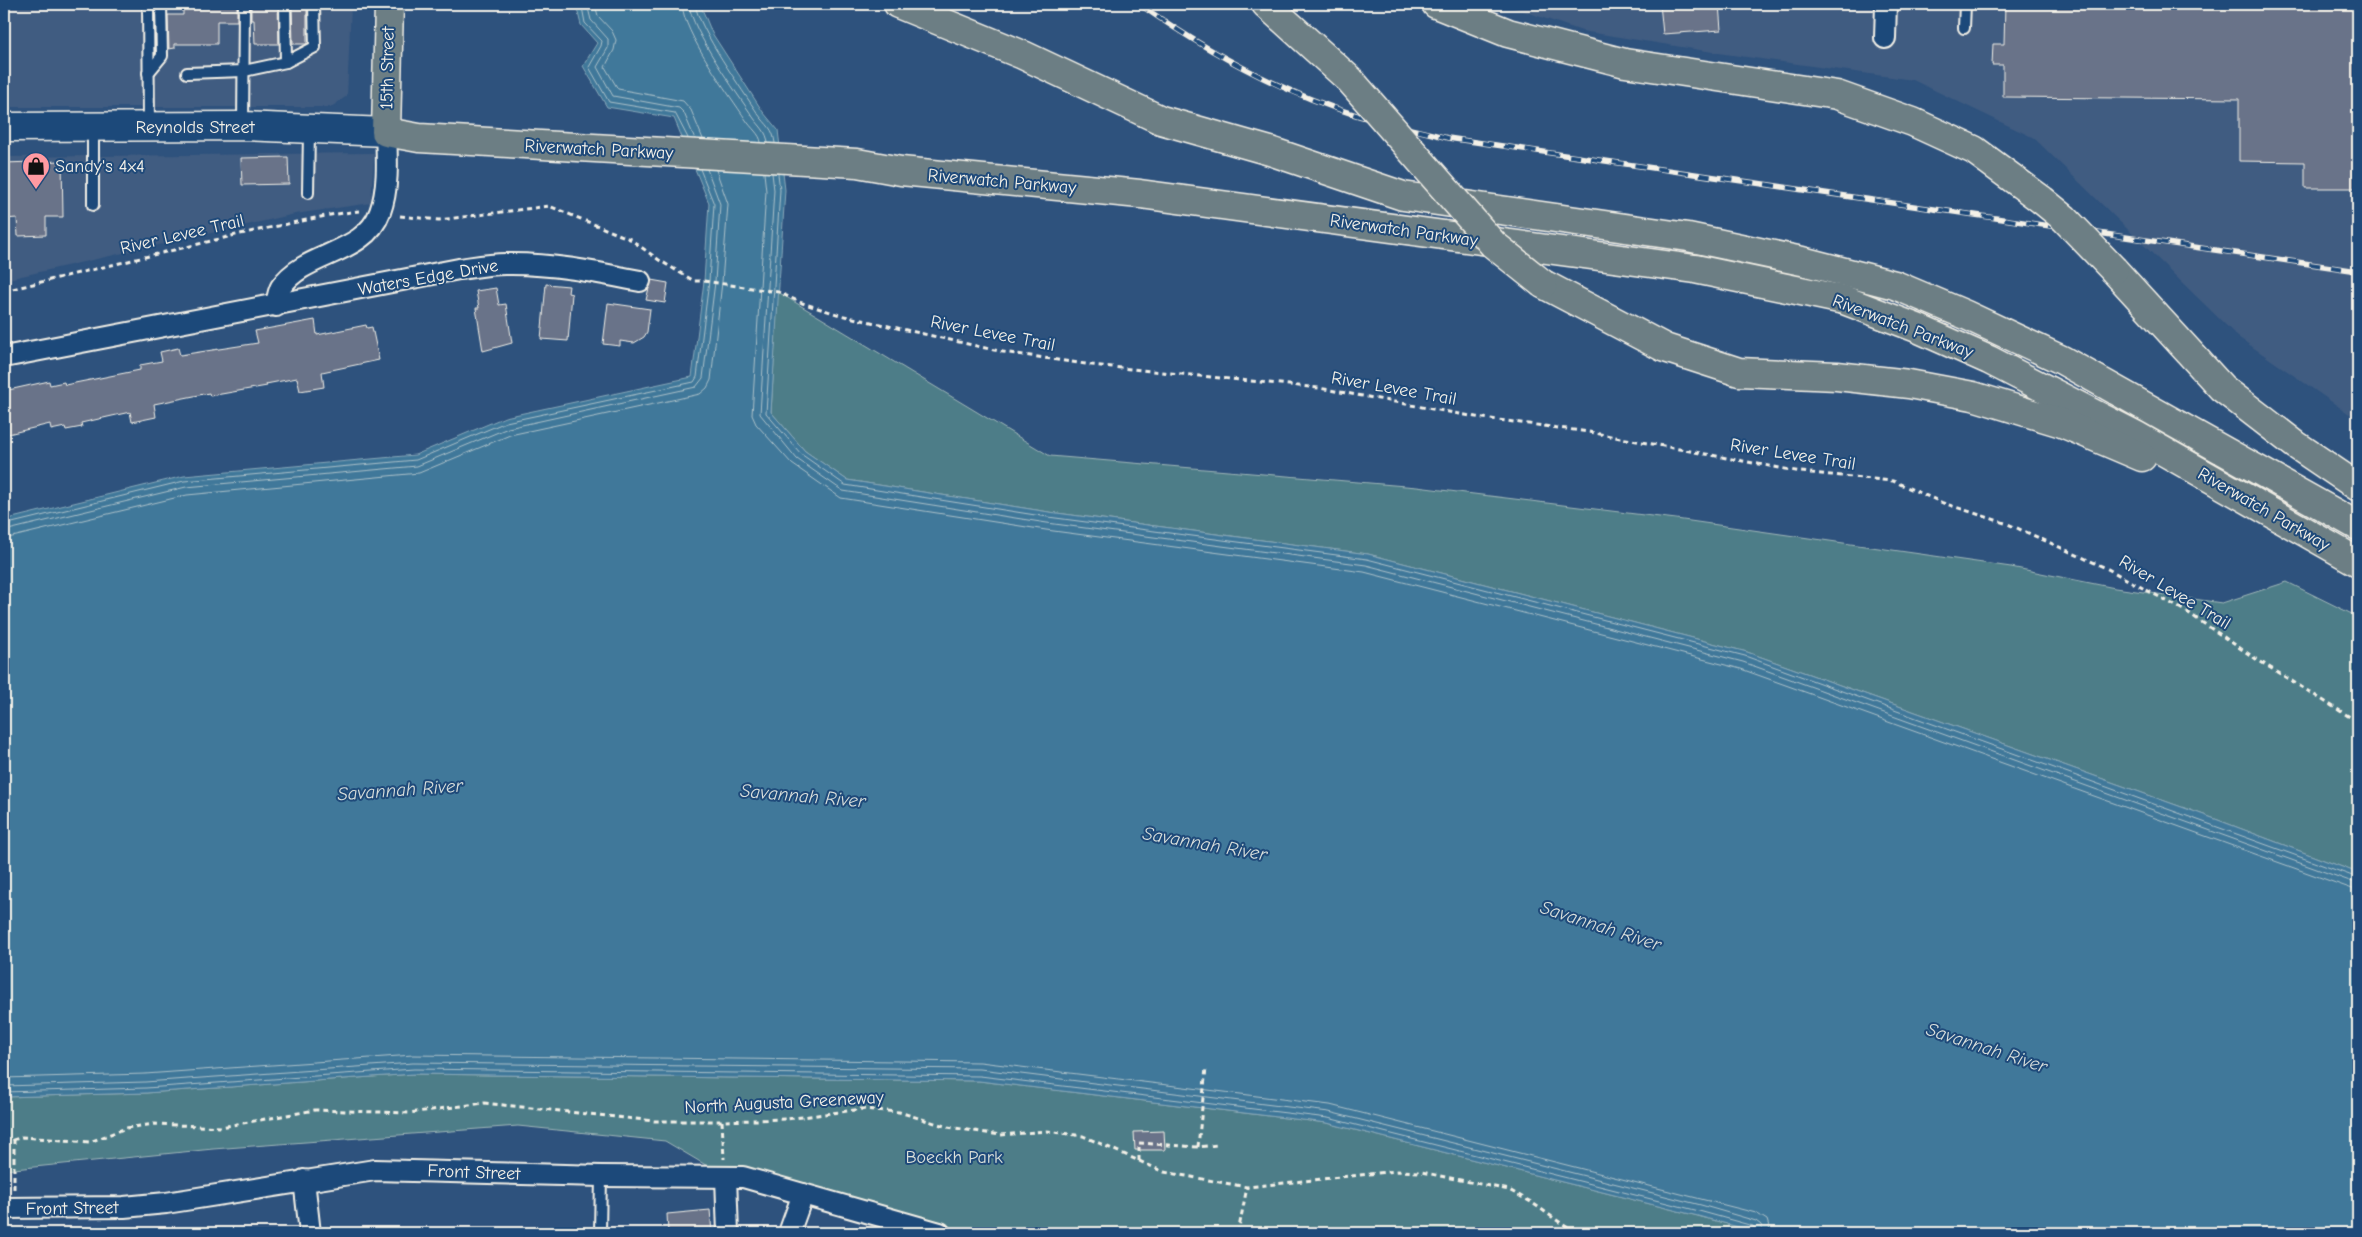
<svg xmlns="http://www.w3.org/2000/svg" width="2362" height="1237" viewBox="0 0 2362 1237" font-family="'Comic Neue',sans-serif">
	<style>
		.built { fill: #405c81 }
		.green { fill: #4d7d88; stroke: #a0b7b8 }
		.water { fill: #40789a; stroke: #88a8b9 }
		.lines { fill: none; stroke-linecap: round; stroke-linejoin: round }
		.shore { stroke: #acc1c9; stroke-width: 1 }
		.building { fill: #697389; stroke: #f4f1e8 }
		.lane-casing { stroke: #f4f1e8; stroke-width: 14 }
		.street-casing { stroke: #f4f1e8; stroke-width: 24 }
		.secondary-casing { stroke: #f4f1e8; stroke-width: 31 }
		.primary-casing { stroke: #f4f1e8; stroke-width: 31 }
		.path { stroke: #f4f1e8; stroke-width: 3; stroke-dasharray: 5 4; stroke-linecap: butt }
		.lane { stroke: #1f4a7a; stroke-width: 10 }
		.street { stroke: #1f4a7a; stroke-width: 20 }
		.secondary { stroke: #1f4a7a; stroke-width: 28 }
		.primary { stroke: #6c7e84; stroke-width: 28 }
		.rail-casing { stroke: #f4f1e8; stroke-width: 5.5 }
		.rail { stroke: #1f4a7a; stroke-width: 4; stroke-dasharray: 11; stroke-linecap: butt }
		.primary-bridge-casing { stroke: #f4f1e8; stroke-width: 31; stroke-linecap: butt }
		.primary-bridge { stroke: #6c7e84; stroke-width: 28 }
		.labels { text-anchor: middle; stroke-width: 4; stroke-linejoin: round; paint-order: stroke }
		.street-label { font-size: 18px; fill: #f4f1e8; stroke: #1f4a7a }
		.poi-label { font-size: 18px; fill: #f4f1e8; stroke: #1f4a7a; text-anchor: start }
		.park-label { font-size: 18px; fill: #dbe0da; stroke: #1f4a7a }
		.water-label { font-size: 19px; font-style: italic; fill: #d9dfdc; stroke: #1f4a7a }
	</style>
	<rect width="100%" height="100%" fill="#2e527d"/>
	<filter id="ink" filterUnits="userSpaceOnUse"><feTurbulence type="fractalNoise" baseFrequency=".02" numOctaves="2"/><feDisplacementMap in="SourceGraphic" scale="10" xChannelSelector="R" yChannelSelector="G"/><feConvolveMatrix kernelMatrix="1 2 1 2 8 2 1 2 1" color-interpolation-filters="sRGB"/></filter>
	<g filter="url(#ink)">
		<g class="built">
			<polygon points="4,4 351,4 347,96 331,107 4,107"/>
			<polygon points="1503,4 2358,4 2358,420 2238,337 2034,138 1913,80 1725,54 1582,31"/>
			<polygon points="374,153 371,203 295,214 4,280 4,157"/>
		</g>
		<g class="green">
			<polygon points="778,292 1050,456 1417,487 1676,519 2011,567 2115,588 2222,603 2287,582 2358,617 2358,873 2218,820 1747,652 1368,554 1049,512 847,480 805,451 771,412"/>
			<polygon points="414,1074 979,1081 1327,1123 1698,1216 1760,1233 940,1233 726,1177 665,1141 518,1126 213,1149 4,1170 4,1097 146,1093"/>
		</g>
		<polygon class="water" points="554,4 700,4 712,33 763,112 778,130 785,190 771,412 805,451 847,480 1049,512 1368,554 1747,652 2218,820 2358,873 2358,1233 1760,1233 1698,1216 1327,1123 979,1081 414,1074 146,1093 4,1097 4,520 184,476 415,455 505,417 692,377 704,281 709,203 674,118 607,107 583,66 597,43 581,25 577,9"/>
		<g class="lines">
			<g class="shore">
				<polyline points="578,4 582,7 585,23 602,41 601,46 589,67 609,102 675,113 688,138"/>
				<polyline points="587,4 591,20 608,39 608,48 597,67 613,96 679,108 684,113 695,139"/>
				<polyline points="595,4 598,16 612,31 616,40 614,50 605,67 618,89 683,101 691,110 703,139"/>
				<path d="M682,4C683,33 729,94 746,120C751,128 760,134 761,142"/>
				<path d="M689,4C691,31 737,93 753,117C759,126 767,131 768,143"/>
				<path d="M695,4C698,28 743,91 758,114C767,126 773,128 775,143"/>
				<polyline points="764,173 766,191 752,415 756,424 792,464 841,498 1046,530 1364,572 1741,669 2358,891"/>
				<polyline points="772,173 774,190 760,414 797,459 843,491 1047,523 1366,565 1743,662 2358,884"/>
				<polyline points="778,174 780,190 766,413 801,454 845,485 1048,517 1367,559 1745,656 2358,878"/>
				<polyline points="4,525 184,481 416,460 506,422 694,382 697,377 709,281 714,204 700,169"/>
				<polyline points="4,531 186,487 417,466 508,428 696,387 703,378 715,282 720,204 707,169"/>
				<polyline points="4,539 187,495 419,473 510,435 700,394 707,388 711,380 722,282 728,204 716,170"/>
				<polyline points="4,1078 145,1074 413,1055 980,1062 1330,1105 1756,1213 1767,1220 1771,1233"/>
				<polyline points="4,1086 145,1082 413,1063 980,1069 1329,1112 1701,1205 1756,1221 1761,1225 1763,1233"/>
				<polyline points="4,1092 146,1088 414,1069 980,1076 1328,1118 1699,1211 1753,1226 1757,1233"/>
			</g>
		</g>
		<g class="building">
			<polygon points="183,4 237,4 237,21 217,21 217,44 175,44 175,48 169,49 168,15 183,15"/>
			<polygon points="251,4 278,4 279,44 255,44 254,20 251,20"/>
			<polygon points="292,4 307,4 307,44 293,44"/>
			<polygon points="1660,4 1719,4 1721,30 1663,34"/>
			<polygon points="2005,4 2358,4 2358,188 2305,188 2305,162 2239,161 2239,99 2003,97 2003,65 1992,65 1993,44 2004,44"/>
			<polygon points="288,157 289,184 242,185 241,158"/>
			<polygon points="62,161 63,217 46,217 46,235 18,236 17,218 4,219 4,163"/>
			<polygon points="651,280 668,283 665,303 646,300"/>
			<polygon points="546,284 569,286 568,293 572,294 568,341 541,339"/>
			<polygon points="496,288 499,305 506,304 512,343 483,351 476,308 479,308 476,291"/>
			<polygon points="608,303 650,309 647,332 644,337 634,343 620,341 620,346 603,344"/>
			<polygon points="315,320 317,335 366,325 367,328 372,327 379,360 322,372 324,387 300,391 297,378 266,384 267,386 210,396 209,393 154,404 156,417 132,422 130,412 81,423 82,427 66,430 65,427 51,430 50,424 4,435 4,391 49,381 50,385 64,382 65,385 140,370 140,365 162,361 160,352 178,348 180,355 258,343 255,331"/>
			<polygon points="1164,1131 1165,1150 1135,1150 1134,1132"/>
			<polygon points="710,1210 712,1233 668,1233 667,1214"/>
		</g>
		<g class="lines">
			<g class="lane-casing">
				<g id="lane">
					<polyline points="148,4 149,125"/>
					<polyline points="285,4 286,62"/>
					<polyline points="1964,28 1965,4"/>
					<polyline points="148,73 162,56 161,4"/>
					<polyline points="187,73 244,71 286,62 315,47 314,4"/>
					<polyline points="243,125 244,4"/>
					<polyline points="93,128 93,205"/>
					<polyline points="308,193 309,131"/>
					<polyline points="600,1233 601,1176"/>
				</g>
			</g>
			<g class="street-casing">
				<g id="street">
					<polyline points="1885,38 1886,4"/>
					<path d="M276,306C277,300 278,292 281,287C304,252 365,255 380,212C389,188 387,158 386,132"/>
					<path d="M4,357L459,269C474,267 490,264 505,264C551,263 595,272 640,281"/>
					<polyline points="726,1177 728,1233"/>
					<polyline points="304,1180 310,1233"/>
					<polyline points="4,1208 124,1207 166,1203 375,1170 601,1176 743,1177 940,1233"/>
					<polyline points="789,1233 803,1194"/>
				</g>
			</g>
			<g class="secondary-casing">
				<polyline id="secondary" points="4,127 243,126 386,132"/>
			</g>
			<g class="primary-casing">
				<g id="primary">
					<polyline points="389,4 386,132 419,138 857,163 901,171 1140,194 1695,269 1844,300 1917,328 1989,360 2135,435 2358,562"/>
					<polyline points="898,4 1023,55 1161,120 1270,151 1403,196 1688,237 1802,261 1895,285 1966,315 2062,360 2358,526"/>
					<polyline points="1266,4 1350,80"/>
					<polyline points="1436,4 1508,33 1625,63 1837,95 1913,122 1974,150 2042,200"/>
					<polyline points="2114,270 2222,388 2296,445 2358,487"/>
					<polyline points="1543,284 1665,348 1739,372 1837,376 1909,384 1973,396 2062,423 2142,457"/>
				</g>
			</g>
			<g class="path">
				<polyline points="400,216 439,220 549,206 630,239 659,260 694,281 704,281 778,292 802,303 840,315 1003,352 1092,365 1319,388 1476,417 1589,432 1801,472 1893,481 1943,503 2008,524 2106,568 2187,612 2256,659 2358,722"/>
				<polyline points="4,291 240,234 330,215 359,211"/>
				<polyline points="722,1121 724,1159"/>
				<polyline points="14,1139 14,1189"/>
				<polyline points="4,1143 22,1137 90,1142 126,1128 155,1124 221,1127 315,1110 409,1113 484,1103 654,1121 722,1121 787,1119 862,1109 899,1112 948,1127 1000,1135 1047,1131 1083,1136 1164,1172 1247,1187 1397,1171 1421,1172 1509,1190 1531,1202 1575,1233"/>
				<polyline points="1198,1147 1206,1068"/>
				<polyline points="1139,1161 1139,1143 1198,1147 1217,1145"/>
				<polyline points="1238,1233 1247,1187"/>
			</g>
			<use href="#lane" class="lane"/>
			<use href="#street" class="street"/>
			<use href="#secondary" class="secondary"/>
			<use href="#primary" class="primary"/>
			<g class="rail-casing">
				<path id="rail" d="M1139,4C1205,50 1278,91 1356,115C1386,124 1417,130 1448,138L2358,271"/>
			</g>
			<use href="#rail" class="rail"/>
			<g class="primary-bridge-casing">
				<g id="primary-bridge">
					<polyline points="1350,80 1493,244 1543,284"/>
					<polyline points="2042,200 2064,218 2114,270"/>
				</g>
			</g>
			<use href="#primary-bridge" class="primary-bridge"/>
		</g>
	</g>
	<defs>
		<g id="shop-pin" transform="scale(1.4375)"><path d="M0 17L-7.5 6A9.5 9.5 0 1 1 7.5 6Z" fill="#ff9aa2" stroke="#1f4a7a"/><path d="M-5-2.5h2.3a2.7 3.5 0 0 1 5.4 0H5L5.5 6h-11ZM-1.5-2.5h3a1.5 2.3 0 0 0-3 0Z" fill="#111"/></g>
	</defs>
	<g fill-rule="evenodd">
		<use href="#shop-pin" x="36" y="166"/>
	</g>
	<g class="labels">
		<g class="street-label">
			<text transform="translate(387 68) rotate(-89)" y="6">15th Street</text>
			<text x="195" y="133">Reynolds Street</text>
			<text transform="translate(599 149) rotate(3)" y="6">Riverwatch Parkway</text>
			<text transform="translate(1002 181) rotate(5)" y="6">Riverwatch Parkway</text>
			<text transform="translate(1404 230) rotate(8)" y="6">Riverwatch Parkway</text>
			<text transform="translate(182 234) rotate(-13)" y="6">River Levee Trail</text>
			<text transform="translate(428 277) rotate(-10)" y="6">Waters Edge Drive</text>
			<text transform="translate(1903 326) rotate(21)" y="6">Riverwatch Parkway</text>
			<text transform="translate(993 333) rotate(11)" y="6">River Levee Trail</text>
			<text transform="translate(1394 388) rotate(10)" y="6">River Levee Trail</text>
			<text transform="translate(1793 454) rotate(9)" y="6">River Levee Trail</text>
			<text transform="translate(2264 509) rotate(30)" y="6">Riverwatch Parkway</text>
			<text transform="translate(2175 592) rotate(31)" y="6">River Levee Trail</text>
			<text transform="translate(784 1102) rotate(-3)" y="6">North Augusta Greeneway</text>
			<text transform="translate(474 1172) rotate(2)" y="6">Front Street</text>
			<text transform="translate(72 1208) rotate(-1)" y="6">Front Street</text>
		</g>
		<g class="poi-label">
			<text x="55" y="172">Sandy's 4x4</text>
		</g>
		<g class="park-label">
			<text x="954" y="1163">Boeckh Park</text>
		</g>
		<g class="water-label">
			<text transform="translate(400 789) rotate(-4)" y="7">Savannah River</text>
			<text transform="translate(803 795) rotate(5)" y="7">Savannah River</text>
			<text transform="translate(1205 843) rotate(10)" y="7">Savannah River</text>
			<text transform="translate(1601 925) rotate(18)" y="7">Savannah River</text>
			<text transform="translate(1987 1047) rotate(18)" y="7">Savannah River</text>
		</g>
	</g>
	<rect width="2362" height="1237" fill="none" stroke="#1f4a7a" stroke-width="20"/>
	<rect x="10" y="10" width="2342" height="1217" fill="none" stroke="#f4f1e8" stroke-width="2" filter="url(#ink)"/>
</svg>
